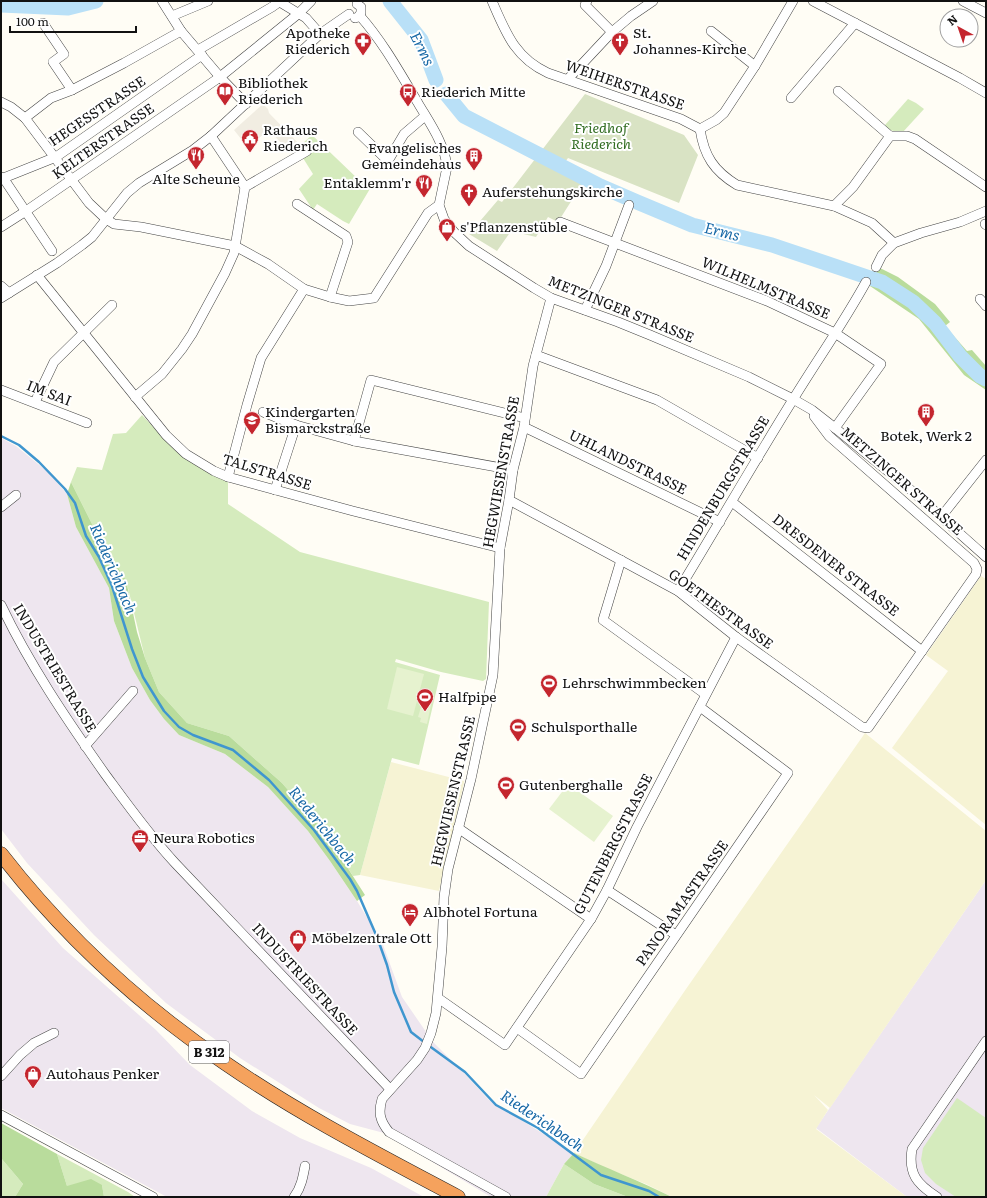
<svg xmlns="http://www.w3.org/2000/svg" width="987" height="1198" viewBox="0 0 987 1198" font-family="Literata,serif">
	<style>
		.industrial { fill: #eee6ef }
		.farmland { fill: #f6f3d4 }
		.green { fill: #d5ebbd }
		.forest { fill: #b9dc9c }
		.cemetery { fill: #d9e3c4 }
		.pitch { fill: #e6f2cf }
		.plaza { fill: #f1ede2 }
		.lines { fill: none; stroke-linecap: round; stroke-linejoin: round }
		.stream { stroke: #3f96cf; stroke-width: 2.5 }
		.river { stroke: #b9e0f7; stroke-width: 15 }
		.minor-casing { stroke: #444; stroke-width: 10 }
		.highway-casing { stroke: #222; stroke-width: 15 }
		.minor { stroke: #fff; stroke-width: 9 }
		.highway { stroke: #f5a25d; stroke-width: 14 }
		.labels { text-anchor: middle; stroke-width: 4; stroke-linejoin: round; paint-order: stroke }
		.shield { fill: #fff; stroke: #585858; stroke-width: 1 }
		.shield-label { font-size: 13px; font-weight: bold; fill: #111 }
		.poi-label { font-size: 14px; fill: #111; stroke: #fff; text-anchor: start }
		.street-label { font-size: 14px; fill: #111; stroke: #fff }
		.park-label { font-size: 14px; font-style: italic; fill: #2f6b1f; stroke: #fff }
		.water-label { font-size: 15px; font-style: italic; fill: #1768a6; stroke: #fff }
	</style>
	<rect width="100%" height="100%" fill="#fffdf5"/>
	<g class="industrial">
		<polygon points="1,438 16,446 48,472 67,494 76,527 109,588 114,621 132,668 150,700 164,719 179,735 225,754 268,787 308,831 330,861 357,901 382,942 402,997 433,1042 464,1073 489,1100 574,1153 564,1164 546,1197 491,1197 384,1133 350,1124 319,1108 240,1058 166,1003 94,935 27,863 1,829"/>
		<polygon points="1,879 63,948 156,1030 190,1065 252,1111 300,1138 371,1168 424,1197 167,1197 1,1108"/>
		<polygon points="986,880 986,1197 907,1197 816,1128"/>
	</g>
	<g class="farmland">
		<polygon points="981,576 986,579 986,825 892,748 948,671 926,655"/>
		<polygon points="865,733 986,831 986,880 830,1108 814,1095 828,1110 816,1129 907,1197 672,1197 646,1184 608,1169 574,1153 686,989"/>
		<polygon points="391,762 464,781 464,783 439,891 360,875"/>
	</g>
	<g class="green">
		<polygon points="908,99 916,103 924,109 902,133 890,130 885,125"/>
		<polygon points="312,135 359,180 371,187 349,224 343,221 317,204 313,210 299,189 313,174 303,158 303,143"/>
		<polygon points="142,415 176,451 228,480 228,504 300,552 489,602 486,679 483,681 441,672 396,659 395,662 440,675 419,765 392,758 360,875 353,876 326,834 282,783 229,736 187,723 159,692 145,658 126,580 96,532 71,482 77,467 102,470 113,434 126,433"/>
		<polygon points="957,1098 986,1118 986,1197 956,1197 936,1184 925,1173 921,1160 923,1148"/>
		<polygon points="57,1154 128,1192 135,1197 104,1197 102,1185 67,1186"/>
		<polygon points="1,1158 23,1184 15,1197 1,1197"/>
		<polygon points="564,1164 594,1184 628,1197 546,1197"/>
	</g>
	<g class="forest">
		<polygon points="878,267 898,277 935,304 950,322 945,326 967,351 972,350 986,366 986,390 964,375 919,319 867,284"/>
		<polygon points="71,482 96,532 126,580 137,632 145,658 159,692 187,723 229,736 282,783 326,834 365,895 357,901 330,861 308,831 268,787 225,754 179,735 164,719 150,700 132,668 114,621 109,588 76,527 67,494"/>
		<polygon points="1,1123 57,1154 67,1186 91,1179 102,1185 104,1197 15,1197 23,1184 1,1158"/>
		<path d="M574,1153C606,1168 640,1181 672,1197H628L594,1184L564,1164Z"/>
	</g>
	<polygon class="cemetery" points="585,94 684,135 698,155 679,203 568,158 560,169 584,181 558,222 548,217 536,237 511,231 497,251 469,234 498,200 502,202"/>
	<g class="pitch">
		<polygon points="397,667 424,674 413,716 387,709"/>
		<polygon points="424,704 431,705 427,724 420,722 421,718 418,717 421,707 423,707"/>
		<polygon points="568,784 613,816 594,842 549,809"/>
	</g>
	<polygon class="plaza" points="263,104 268,109 269,113 299,144 284,152 282,144 269,130 254,142 255,144 249,149 234,130"/>
	<g class="lines">
		<g class="stream">
			<polyline points="1,436 19,445 39,462 65,489 75,503 86,536 99,557 112,586 132,649 143,677 164,711 179,727 193,735 233,750 269,780 314,830 350,879 357,891 377,937 387,965 394,992 411,1032 424,1042"/>
			<polyline points="428,1045 465,1072 496,1105 538,1128 601,1175 649,1191 659,1197"/>
		</g>
		<g class="river">
			<polyline points="390,1 421,40 436,80"/>
			<polyline points="1,5 68,8 96,1"/>
			<polyline points="446,94 464,116 600,186 637,202 692,225 772,245 882,282 913,302 935,323 960,356 980,376 986,379"/>
		</g>
		<g class="minor-casing">
			<g id="minor">
				<polyline points="162,1 181,31 220,77 246,104"/>
				<polyline points="278,1 306,18 320,34"/>
				<path d="M492,1C506,33 515,58 548,73L681,119L700,129"/>
				<polyline points="587,1 585,5 612,32"/>
				<polyline points="813,1 960,78 986,93"/>
				<polyline points="963,1 986,13"/>
				<polyline points="172,16 208,1"/>
				<path d="M360,16C383,42 400,73 418,103C429,122 445,144 447,167L439,205L444,219L454,232L469,246L534,288L551,298L618,322L650,335L749,377L793,399L812,410L835,428L912,491L986,557"/>
				<polyline points="355,18 358,17 361,13 361,7 357,4"/>
				<polyline points="43,23 64,54 53,62 72,90"/>
				<polyline points="711,31 755,66"/>
				<polyline points="198,50 272,7 279,2"/>
				<polyline points="568,79 612,32 631,16 653,1"/>
				<polyline points="838,91 890,136"/>
				<polyline points="791,98 855,23"/>
				<polyline points="1,102 11,107 25,118 89,203 106,219 114,224 141,227 235,246 268,264 304,289 330,297 349,301 374,298 428,213 439,205"/>
				<polyline points="25,118 51,98 72,90 124,63 181,31"/>
				<path d="M700,129C704,156 714,171 737,185L834,206L853,187L890,136H907L915,139L986,187"/>
				<polyline points="700,129 716,120 724,113 755,66 793,1"/>
				<polyline points="358,132 388,161 404,134 425,116"/>
				<polyline points="211,136 245,187"/>
				<polyline points="1,177 4,179 52,251"/>
				<polyline points="1,179 56,157 202,55"/>
				<polyline points="297,204 346,236 348,242 330,297"/>
				<polyline points="834,206 872,223 894,243"/>
				<polyline points="560,222 767,301 835,333 881,364 835,428"/>
				<polyline points="985,224 986,225"/>
				<polyline points="1,227 26,211 220,77 298,14 311,1"/>
				<polyline points="876,267 882,255 894,243 921,233 960,222 986,211"/>
				<polyline points="37,275 166,435 186,454 214,471 228,477 353,511 500,548"/>
				<polyline points="1,286 9,293"/>
				<polyline points="1,298 57,263 82,245 92,237 127,193 139,183 193,150 211,136 320,34 349,14"/>
				<polyline points="980,299 986,306"/>
				<polyline points="585,310 606,266 629,205"/>
				<polyline points="536,355 657,400 758,458"/>
				<polyline points="1,390 87,423"/>
				<polyline points="135,397 162,374 182,349 192,334 225,273 234,253 245,187 307,151"/>
				<polyline points="35,402 54,362 112,305"/>
				<polyline points="263,412 296,425"/>
				<polyline points="524,427 720,522"/>
				<polyline points="354,441 371,380 525,418"/>
				<polyline points="228,477 247,405 261,358 304,289"/>
				<polyline points="275,490 296,425 354,441 513,470"/>
				<polyline points="509,500 678,591 736,637 862,727 868,728 969,584 976,574 977,569 974,563 829,436 814,416"/>
				<polyline points="732,502 922,651"/>
				<polyline points="1,507 16,495"/>
				<polyline points="941,517 986,460"/>
				<polyline points="621,560 603,620 705,694"/>
				<path d="M678,591C717,527 754,462 794,398C818,359 844,322 866,282"/>
				<path d="M1,605C29,664 67,720 105,774C127,804 149,835 175,863L390,1089"/>
				<polyline points="85,746 133,691"/>
				<polyline points="458,828 591,919"/>
				<polyline points="607,890 676,935"/>
				<polyline points="438,998 505,1045 591,919 607,890 637,827 736,637"/>
				<polyline points="517,1028 581,1074 788,773 700,707"/>
				<polyline points="1,1076 20,1055 34,1043 54,1033"/>
				<polyline points="1,1115 153,1197"/>
				<path d="M294,1197C301,1188 303,1177 305,1166"/>
				<path d="M506,1197L389,1132C380,1121 378,1113 382,1099L417,1060L425,1048L431,1033L436,1013L442,947L444,897L448,869L471,779L493,675L500,548L509,500L513,470L524,427L533,366L551,298"/>
				<path d="M937,1197C917,1184 908,1174 912,1149L986,1041"/>
			</g>
		</g>
		<g class="highway-casing">
			<path id="highway" d="M1,854C63,934 141,1006 225,1063C299,1114 379,1155 458,1197"/>
		</g>
		<use href="#minor" class="minor"/>
		<use href="#highway" class="highway"/>
	</g>
	<defs>
		<g id="pharmacy-pin" transform="scale(0.9)"><path d="M0 17L-7.5 6A9.5 9.5 0 1 1 7.5 6Z" fill="#c4262e" stroke="#fff"/><path d="M-2-6h4v4h4v4h-4v4h-4v-4h-4v-4h4Z" fill="#fff"/></g>
		<g id="church-pin" transform="scale(0.9)"><path d="M0 17L-7.5 6A9.5 9.5 0 1 1 7.5 6Z" fill="#c4262e" stroke="#fff"/><path d="M-1.2-6h2.4v3.5h3.3v2.4h-3.3V6h-2.4V-.1h-3.3v-2.4h3.3Z" fill="#fff"/></g>
		<g id="library-pin" transform="scale(0.9)"><path d="M0 17L-7.5 6A9.5 9.5 0 1 1 7.5 6Z" fill="#c4262e" stroke="#fff"/><path d="M-6-4Q-3-5.5-.7-3.5V5Q-3 3-6 4ZM6-4Q3-5.5 .7-3.5V5Q3 3 6 4Z" fill="#fff"/></g>
		<g id="bus-pin" transform="scale(0.9)"><path d="M0 17L-7.5 6A9.5 9.5 0 1 1 7.5 6Z" fill="#c4262e" stroke="#fff"/><path d="M-5-6H5V4H4V6H2V4H-2V6H-4V4H-5ZM-3.5-4V0h7V-4ZM-3.5 1.2v1.5H-2V1.2ZM2 1.2v1.5H3.5V1.2Z" fill="#fff"/></g>
		<g id="civic-pin" transform="scale(0.9)"><path d="M0 17L-7.5 6A9.5 9.5 0 1 1 7.5 6Z" fill="#c4262e" stroke="#fff"/><path d="M-.6-6.5H3V-4.5H.6V-3L4-1V1h2V6H-6V1h2V-1L-.6-3ZM-1.2 2.5V6h2.4V2.5Z" fill="#fff"/></g>
		<g id="restaurant-pin" transform="scale(0.9)"><path d="M0 17L-7.5 6A9.5 9.5 0 1 1 7.5 6Z" fill="#c4262e" stroke="#fff"/><path d="M-5-6h1v4h1v-4h1v4h1v-4h1v5L-1.5 .5V6h-2V.5L-5-1ZM5-6V6H3V1.5H1.5Q1.5-4 5-6Z" fill="#fff"/></g>
		<g id="building-pin" transform="scale(0.9)"><path d="M0 17L-7.5 6A9.5 9.5 0 1 1 7.5 6Z" fill="#c4262e" stroke="#fff"/><path d="M-4-6H4V6H1V3H-1V6H-4ZM-2.5-4.3h1.7v1.8h-1.7ZM.8-4.3h1.7v1.8H.8ZM-2.5-1h1.7V.8h-1.7ZM.8-1h1.7V.8H.8Z" fill="#fff"/></g>
		<g id="shop-pin" transform="scale(0.9)"><path d="M0 17L-7.5 6A9.5 9.5 0 1 1 7.5 6Z" fill="#c4262e" stroke="#fff"/><path d="M-5-2.5h2.3a2.7 3.5 0 0 1 5.4 0H5L5.5 6h-11ZM-1.5-2.5h3a1.5 2.3 0 0 0-3 0Z" fill="#fff"/></g>
		<g id="school-pin" transform="scale(0.9)"><path d="M0 17L-7.5 6A9.5 9.5 0 1 1 7.5 6Z" fill="#c4262e" stroke="#fff"/><path d="M0-5L7-2L0 1L-7-2ZM-4 1L0 2.5L4 1V4Q0 6-4 4Z" fill="#fff"/></g>
		<g id="stadium-pin" transform="scale(0.9)"><path d="M0 17L-7.5 6A9.5 9.5 0 1 1 7.5 6Z" fill="#c4262e" stroke="#fff"/><path d="M0-5a6.5 5 0 1 0 0 10a6.5 5 0 1 0 0-10ZM-3.5-1.8h7v3.6h-7Z" fill="#fff"/></g>
		<g id="office-pin" transform="scale(0.9)"><path d="M0 17L-7.5 6A9.5 9.5 0 1 1 7.5 6Z" fill="#c4262e" stroke="#fff"/><path d="M-6-3h4V-5.5h4V-3h4V5H-6ZM-1-4.5V-3h2v-1.5ZM-6 0V1H6V0Z" fill="#fff"/></g>
		<g id="hotel-pin" transform="scale(0.9)"><path d="M0 17L-7.5 6A9.5 9.5 0 1 1 7.5 6Z" fill="#c4262e" stroke="#fff"/><path d="M-6-4.5h1.5V1H6V5H4.5V3h-9V5H-6ZM-4 0a1.8 1.8 0 1 1 3.6 0ZM.5 0V-2.5h3Q6-2.5 6 0Z" fill="#fff"/></g>
	</defs>
	<g fill-rule="evenodd">
		<use href="#pharmacy-pin" x="363" y="41"/>
		<use href="#church-pin" x="620" y="41"/>
		<use href="#library-pin" x="225" y="91"/>
		<use href="#bus-pin" x="408" y="92"/>
		<use href="#civic-pin" x="250" y="138"/>
		<use href="#restaurant-pin" x="196" y="155"/>
		<use href="#building-pin" x="474" y="156"/>
		<use href="#restaurant-pin" x="424" y="183"/>
		<use href="#church-pin" x="469" y="192"/>
		<use href="#shop-pin" x="447" y="227"/>
		<use href="#building-pin" x="926" y="412"/>
		<use href="#school-pin" x="252" y="420"/>
		<use href="#stadium-pin" x="549" y="683"/>
		<use href="#stadium-pin" x="425" y="697"/>
		<use href="#stadium-pin" x="518" y="727"/>
		<use href="#stadium-pin" x="506" y="785"/>
		<use href="#office-pin" x="140" y="838"/>
		<use href="#hotel-pin" x="410" y="912"/>
		<use href="#shop-pin" x="298" y="938"/>
		<use href="#shop-pin" x="33" y="1074"/>
	</g>
	<g class="labels">
		<rect class="shield" x="189" y="1041" width="40" height="22" rx="3"/>
		<g class="shield-label">
			<text x="209" y="1057">B 312</text>
		</g>
		<g class="poi-label">
			<text x="350" y="38" text-anchor="end">Apotheke<tspan x="350" dy="16">Riederich</tspan></text>
			<text x="633" y="38">St.<tspan x="633" dy="16">Johannes-Kirche</tspan></text>
			<text x="238" y="88">Bibliothek<tspan x="238" dy="16">Riederich</tspan></text>
			<text x="421" y="97">Riederich Mitte</text>
			<text x="263" y="135">Rathaus<tspan x="263" dy="16">Riederich</tspan></text>
			<text x="461" y="153" text-anchor="end">Evangelisches<tspan x="461" dy="16">Gemeindehaus</tspan></text>
			<text x="196" y="184" text-anchor="middle">Alte Scheune</text>
			<text x="411" y="188" text-anchor="end">Entaklemm'r</text>
			<text x="482" y="197">Auferstehungskirche</text>
			<text x="460" y="232">s'Pflanzenstüble</text>
			<text x="265" y="417">Kindergarten<tspan x="265" dy="16">Bismarckstraße</tspan></text>
			<text x="926" y="441" text-anchor="middle">Botek, Werk 2</text>
			<text x="562" y="688">Lehrschwimmbecken</text>
			<text x="438" y="702">Halfpipe</text>
			<text x="531" y="732">Schulsporthalle</text>
			<text x="519" y="790">Gutenberghalle</text>
			<text x="153" y="843">Neura Robotics</text>
			<text x="423" y="917">Albhotel Fortuna</text>
			<text x="311" y="943">Möbelzentrale Ott</text>
			<text x="46" y="1079">Autohaus Penker</text>
		</g>
		<g class="street-label">
			<text transform="translate(625 85) rotate(19)" y="5">WEIHERSTRASSE</text>
			<text transform="translate(97 111) rotate(-34)" y="5">HEGESSTRASSE</text>
			<text transform="translate(103 141) rotate(-35)" y="5">KELTERSTRASSE</text>
			<text transform="translate(766 288) rotate(23)" y="5">WILHELMSTRASSE</text>
			<text transform="translate(621 309) rotate(22)" y="5">METZINGER STRASSE</text>
			<text transform="translate(49 393) rotate(21)" y="5">IM SAI</text>
			<text transform="translate(628 462) rotate(26)" y="5">UHLANDSTRASSE</text>
			<text transform="translate(267 472) rotate(17)" y="5">TALSTRASSE</text>
			<text transform="translate(501 472) rotate(-80)" y="5">HEGWIESENSTRASSE</text>
			<text transform="translate(902 481) rotate(41)" y="5">METZINGER STRASSE</text>
			<text transform="translate(723 488) rotate(-59)" y="5">HINDENBURGSTRASSE</text>
			<text transform="translate(836 565) rotate(38)" y="5">DRESDENER STRASSE</text>
			<text transform="translate(721 609) rotate(36)" y="5">GOETHESTRASSE</text>
			<text transform="translate(55 668) rotate(59)" y="5">INDUSTRIESTRASSE</text>
			<text transform="translate(453 791) rotate(-77)" y="5">HEGWIESENSTRASSE</text>
			<text transform="translate(613 844) rotate(-63)" y="5">GUTENBERGSTRASSE</text>
			<text transform="translate(682 903) rotate(-55)" y="5">PANORAMASTRASSE</text>
			<text transform="translate(305 979) rotate(47)" y="5">INDUSTRIESTRASSE</text>
		</g>
		<g class="park-label">
			<text x="601" y="133">Friedhof<tspan x="601" dy="16">Riederich</tspan></text>
		</g>
		<g class="water-label">
			<text transform="translate(422 49) rotate(63)" y="5">Erms</text>
			<text transform="translate(722 232) rotate(14)" y="5">Erms</text>
			<text transform="translate(113 569) rotate(67)" y="5">Riederichbach</text>
			<text transform="translate(322 826) rotate(51)" y="5">Riederichbach</text>
			<text transform="translate(542 1121) rotate(34)" y="5">Riederichbach</text>
		</g>
	</g>
	<rect width="987" height="1198" fill="none" stroke="#111111" stroke-width="4"/>
	<g transform="translate(959 28) rotate(320)"><circle r="19" fill="#ffffff" stroke="#a0a0a0"/>
	<path d="M0-3L7 15L0 10L-7 15Z" fill="#c4262e"/>
	<text y="-6" font-size="11" font-weight="bold" text-anchor="middle" fill="#111111">N</text>
	</g>
	<path d="M10 26v6h126v-6" fill="none" stroke="#111111" stroke-width="2"/>
	<text x="16" y="26" font-size="12" fill="#111111" stroke="#ffffff" stroke-width="3" paint-order="stroke">100 m</text>
</svg>
